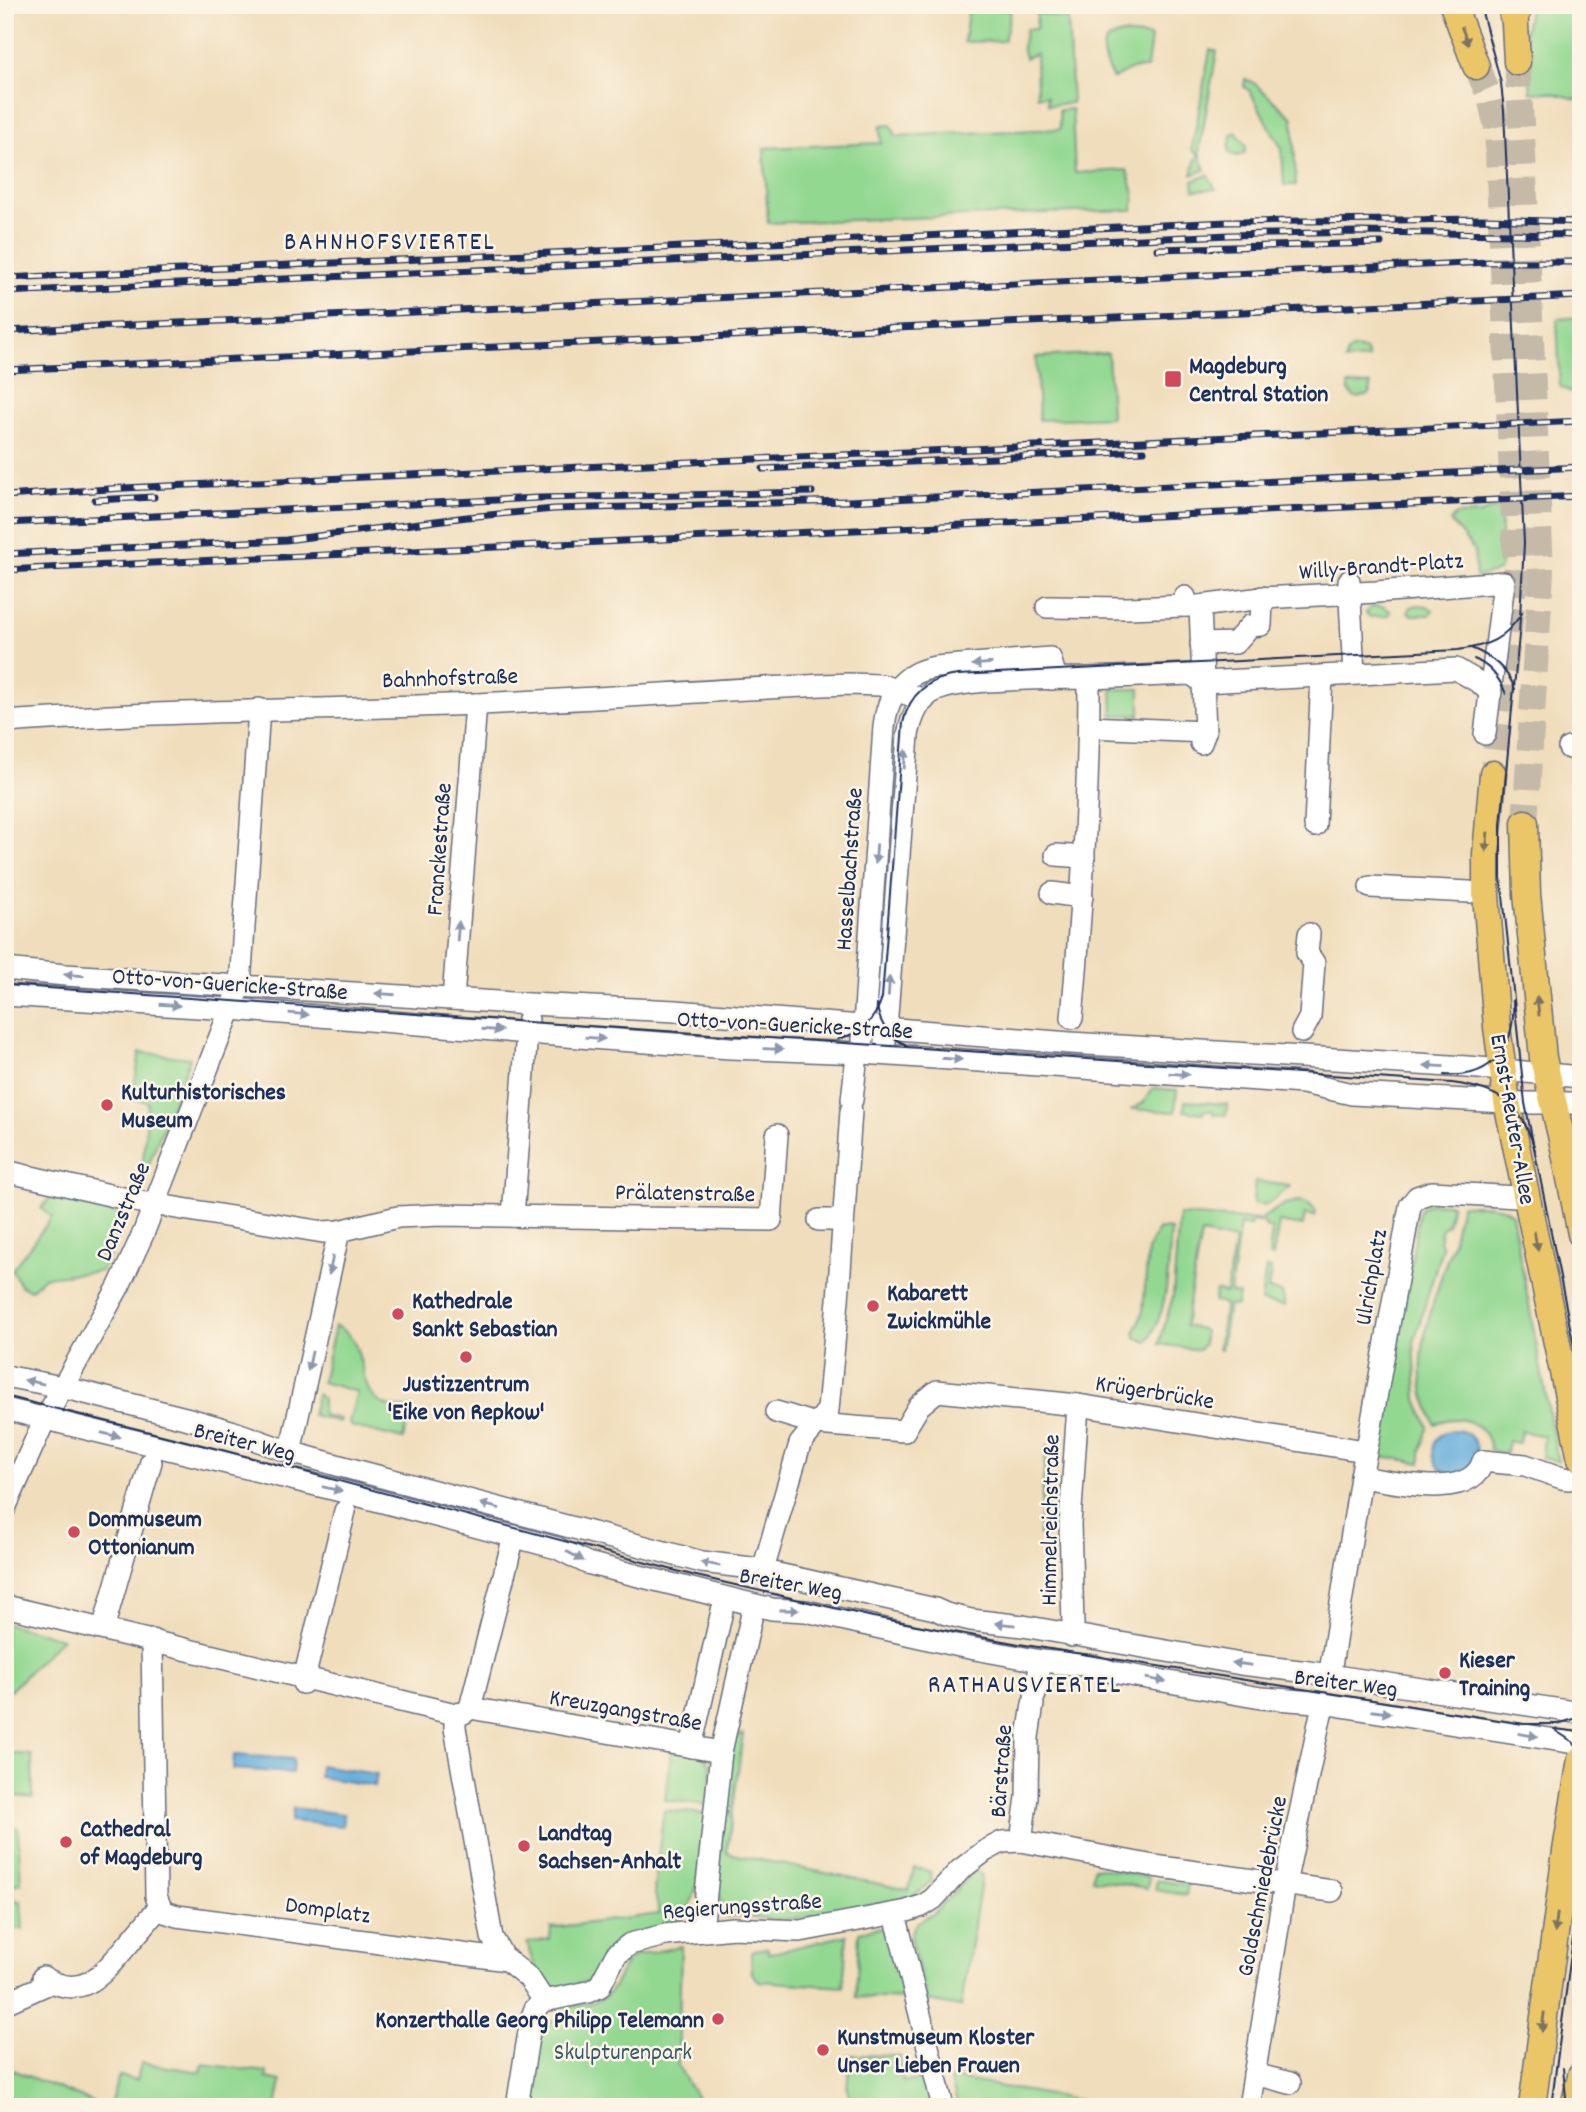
<svg xmlns="http://www.w3.org/2000/svg" width="1586" height="2112" viewBox="0 0 1586 2112" font-family="Dekko,sans-serif">
	<style>
		.green { fill: #93d891; stroke: #578478; stroke-width: 2 }
		.water { fill: #65aedc; stroke: #406e9d; stroke-width: 2 }
		.lines { fill: none; stroke-linecap: round; stroke-linejoin: round }
		.major-tunnel { stroke: #c5baa8; stroke-width: 26; stroke-dasharray: 26 13; stroke-linecap: butt }
		.minor-casing { stroke: #666c7f; stroke-width: 24 }
		.major-casing { stroke: #666c7f; stroke-width: 29 }
		.highway-casing { stroke: #666c7f; stroke-width: 32 }
		.minor { stroke: #fff; stroke-width: 21 }
		.major { stroke: #ebc669; stroke-width: 26 }
		.highway { stroke: #ebc669; stroke-width: 30 }
		.tram { stroke: #1b2f5e; stroke-width: 2 }
		.rail-casing { stroke: #1b2f5e; stroke-width: 7 }
		.rail { stroke: #fcf5e5; stroke-width: 4.5; stroke-dasharray: 13; stroke-linecap: butt }
		.oneway { fill: #797363 }
		.oneway2 { fill: #8d97ae }
		.poi-dot { fill: #d1495b; stroke: #fcf5e5; stroke-width: 2.5 }
		.labels { text-anchor: middle; stroke-width: 5; stroke-linejoin: round; paint-order: stroke }
		.poi-label { font-size: 24px; font-weight: bold; fill: #1b2f5e; stroke: #fcf5e5; text-anchor: start }
		.street-label { font-size: 24px; fill: #1b2f5e; stroke: #fcf5e5 }
		.park-label { font-size: 24px; fill: #39596b; stroke: #fcf5e5 }
		.neighbourhood-label { font-size: 26px; letter-spacing: 2px; fill: #1b2f5e; stroke: #fcf5e5 }
	</style>
	<rect width="100%" height="100%" fill="#fcf5e5"/>
	<filter id="ink" filterUnits="userSpaceOnUse"><feTurbulence type="fractalNoise" baseFrequency=".0143" numOctaves="2"/><feDisplacementMap in="SourceGraphic" scale="14" xChannelSelector="R" yChannelSelector="G"/><feConvolveMatrix kernelMatrix="1 2 1 2 8 2 1 2 1" color-interpolation-filters="sRGB"/></filter>
	<filter id="wash" filterUnits="userSpaceOnUse"><feTurbulence type="fractalNoise" baseFrequency=".00686" numOctaves="4" result="noise"/><feDisplacementMap in="SourceGraphic" scale="28" xChannelSelector="R" yChannelSelector="G"/><feGaussianBlur stdDeviation="1.57" result="paint"/><feColorMatrix in="noise" values="0 0 0 0 0 0 0 0 0 0 0 0 0 0 0 0 0 1.4 0 .05"/><feComposite in="paint" operator="in"/></filter>
	<g filter="url(#wash)">
		<rect width="100%" height="100%" fill="#f0ddbb"/>
		<g class="green">
			<polygon points="969,5 1011,11 1004,41 964,42"/>
			<polygon points="1530,5 1581,5 1581,100 1548,92 1531,93 1525,30"/>
			<polygon points="1037,13 1068,19 1072,103 1048,105 1047,96 1037,96 1036,54 1025,58 1022,47 1026,29 1036,29"/>
			<path d="M1122,34L1151,37L1147,68L1132,69L1113,79C1103,59 1093,41 1122,34Z"/>
			<polygon points="1210,50 1217,51 1199,151 1205,170 1192,175 1196,158 1199,157 1198,153 1195,153 1192,149"/>
			<polygon points="1245,79 1254,83 1293,118 1296,185 1284,185 1282,149 1249,90 1244,87"/>
			<polygon points="1072,109 1075,173 1127,170 1134,193 1133,210 768,223 764,148 881,143 880,126 891,125 896,136 1060,129 1059,110"/>
			<polygon points="1236,132 1246,146 1244,154 1237,156 1231,154 1229,150 1231,135"/>
			<polygon points="1208,175 1216,189 1194,190 1193,181"/>
			<polygon points="1580,317 1581,393 1571,393 1560,386 1557,319"/>
			<polygon points="1354,348 1365,350 1369,359 1345,361 1348,352"/>
			<polygon points="1108,353 1111,417 1039,420 1036,357"/>
			<polygon points="1371,384 1370,393 1366,396 1355,398 1348,390 1348,385"/>
			<polygon points="1501,509 1501,566 1499,571 1476,577 1474,550 1450,521 1456,515 1482,514 1487,510"/>
			<polygon points="1417,605 1427,606 1433,610 1430,615 1412,615 1408,612 1411,607"/>
			<polygon points="1374,606 1385,607 1391,612 1388,616 1370,617 1366,613 1369,609"/>
			<polygon points="1112,689 1140,689 1140,715 1113,715"/>
			<polygon points="140,1052 190,1058 141,1184 148,1102 132,1099"/>
			<polygon points="1153,1088 1177,1090 1175,1112 1132,1109 1144,1102"/>
			<polygon points="1185,1101 1227,1104 1226,1115 1213,1114 1213,1111 1203,1110 1203,1113 1184,1111"/>
			<polygon points="1255,1181 1290,1186 1267,1205 1253,1203"/>
			<polygon points="50,1198 58,1198 120,1214 120,1236 101,1271 44,1277 31,1290 21,1286 12,1270 52,1217 41,1208"/>
			<path d="M1300,1201C1308,1202 1312,1205 1316,1212L1315,1216L1305,1214L1303,1226L1279,1222L1273,1257L1269,1256L1272,1229L1265,1227V1223L1252,1221L1250,1226L1240,1224L1230,1293L1239,1295L1237,1306L1228,1305L1221,1350H1218L1225,1304L1214,1302L1216,1291L1226,1293L1235,1240L1201,1234L1185,1326L1201,1329L1204,1332V1344L1199,1350L1159,1344L1173,1296L1179,1215L1259,1220L1285,1204Z"/>
			<polygon points="1429,1203 1452,1204 1447,1225 1442,1228 1439,1241 1442,1247 1414,1342 1417,1399 1428,1427 1421,1451 1421,1463 1381,1456 1419,1212 1422,1208"/>
			<path d="M1461,1205C1476,1205 1500,1203 1512,1214L1558,1461L1542,1458L1544,1436L1521,1431L1519,1443L1508,1441L1506,1453L1490,1450C1486,1421 1459,1413 1435,1424C1431,1413 1425,1401 1423,1389C1416,1340 1437,1293 1451,1247C1455,1233 1457,1219 1461,1205Z"/>
			<path d="M1158,1229L1171,1230C1168,1267 1169,1311 1147,1342L1135,1337V1332L1143,1311L1148,1250Z"/>
			<polygon points="1266,1268 1271,1269 1268,1290 1282,1293 1285,1306 1261,1302"/>
			<path d="M335,1326C379,1342 342,1413 411,1408L403,1439L350,1426L349,1422L357,1392L322,1382Z"/>
			<polygon points="317,1394 322,1398 322,1411 323,1415 340,1419 339,1422 312,1415"/>
			<polygon points="1046,1445 1051,1446 1045,1537 1039,1536"/>
			<polygon points="5,1623 62,1638 5,1696"/>
			<polygon points="743,1734 727,1853 909,1890 914,1868 930,1871 932,1882 912,1897 822,1916 782,1920 744,1916 725,1917 722,1914 716,1864 728,1743 735,1737"/>
			<path d="M672,1746C718,1758 713,1759 708,1805L665,1800Z"/>
			<polygon points="5,1753 32,1755 33,1798 5,1795"/>
			<path d="M664,1810L707,1814C703,1845 703,1905 674,1923L628,1936L593,1980L556,1989C536,1974 533,1966 527,1943L550,1939L551,1928L659,1914L654,1888Z"/>
			<polygon points="5,1827 18,1828 21,1884 17,1883 13,1886 10,1893 14,1900 16,1899 18,1902 21,1900 23,1929 5,1927"/>
			<polygon points="1094,1867 1149,1877 1147,1888 1092,1879"/>
			<polygon points="975,1871 982,1875 961,2007 927,2001 910,1937 911,1932 918,1922 934,1913"/>
			<polygon points="1157,1880 1188,1885 1186,1895 1155,1890"/>
			<polygon points="877,1928 883,1929 888,1935 905,1999 856,1997 859,1932"/>
			<polygon points="847,1935 843,1987 759,1981 752,1973 751,1952 753,1950 768,1948 768,1953 776,1952"/>
			<path d="M681,1946L678,2066L698,2100L735,2107H528L539,2033C547,2026 560,2013 570,2008C582,2002 595,2005 606,1996C621,1983 619,1961 639,1954L640,1955Z"/>
			<polygon points="850,2055 900,2056 903,2082 928,2079 934,2107 852,2107 847,2089"/>
			<polygon points="141,2063 201,2072 203,2064 267,2072 266,2078 281,2081 276,2107 109,2107 119,2076 137,2080"/>
			<polygon points="5,2067 95,2103 104,2107 5,2107"/>
			<polygon points="953,2078 1116,2107 958,2107 951,2081"/>
		</g>
		<g class="water">
			<circle cx="1455" cy="1452" r="22"/>
			<polygon points="234,1755 293,1759 292,1773 233,1769"/>
			<polygon points="320,1765 377,1774 375,1786 319,1777"/>
			<polygon points="293,1808 344,1814 342,1826 291,1821"/>
		</g>
	</g>
	<g filter="url(#ink)">
		<g class="lines">
			<g class="major-tunnel">
				<polyline points="1517,62 1523,153 1541,573 1525,823"/>
				<polyline points="1476,66 1490,97 1497,128 1515,548 1516,567 1493,774"/>
			</g>
			<g class="minor-casing">
				<g id="minor">
					<polyline points="1349,581 1354,674"/>
					<polyline points="1185,597 1185,606 1200,606 1205,732 1201,743"/>
					<polyline points="1200,606 1262,598 1376,592 1504,582 1485,734"/>
					<polyline points="1047,607 1127,608 1185,606"/>
					<polyline points="1201,644 1235,643 1250,626 1261,625 1262,597"/>
					<polyline points="1089,678 1191,674 1203,682 1456,669 1480,683 1491,693"/>
					<path d="M5,722C162,711 319,710 477,704C600,699 724,689 847,684L881,685L924,700"/>
					<polyline points="1089,727 1205,732"/>
					<polyline points="1569,748 1581,749"/>
					<polyline points="1315,826 1322,676"/>
					<polyline points="1056,855 1084,857"/>
					<polyline points="1370,887 1470,892"/>
					<polyline points="1052,893 1082,897"/>
					<polyline points="5,969 65,975 529,1004 676,1011 1070,1043 1467,1067 1581,1077"/>
					<polyline points="5,995 231,1009 604,1039 730,1048 862,1053 1303,1083 1352,1094 1525,1103 1581,1103"/>
					<polyline points="453,999 476,704"/>
					<polyline points="1302,1032 1310,1017 1314,963 1307,953 1309,934"/>
					<path d="M863,1040L884,727C887,696 902,673 935,667L1050,658L1054,671L1052,679"/>
					<path d="M885,1042L908,735C911,720 917,702 931,693C957,677 1055,679 1089,678C1089,792 1082,905 1072,1018"/>
					<polyline points="852,1100 856,1064"/>
					<polyline points="5,1171 140,1202 323,1232 339,1231 398,1217 440,1215 771,1220 777,1135"/>
					<polyline points="513,1216 528,1019"/>
					<polyline points="819,1220 843,1220"/>
					<polyline points="5,1376 62,1387 193,1420 231,1431 290,1452 355,1470 702,1562 751,1568 935,1609 946,1614 971,1620 1023,1626 1241,1664 1309,1672 1581,1713"/>
					<polyline points="5,1409 349,1493 557,1548 587,1563 772,1609 806,1611 964,1647 1041,1661 1095,1666 1112,1672 1261,1698 1316,1702 1581,1744"/>
					<polyline points="776,1412 816,1424 904,1431 919,1406 937,1391 1078,1405 1365,1451"/>
					<polyline points="290,1452 339,1231"/>
					<path d="M1361,1477C1391,1481 1472,1502 1483,1461L1525,1465L1562,1478L1569,1479"/>
					<polyline points="5,1508 45,1419 119,1286 143,1234 240,985 259,709"/>
					<polyline points="765,1563 800,1444 828,1410 838,1300 851,1111"/>
					<polyline points="5,1606 455,1714 464,1713 470,1708"/>
					<polyline points="103,1629 151,1462"/>
					<polyline points="1072,1636 1073,1624 1070,1524 1078,1405"/>
					<polyline points="152,1640 156,1896 162,1911 177,1916 507,1960"/>
					<polyline points="1331,1666 1362,1471 1369,1438 1410,1206 1417,1197 1432,1192 1517,1197 1526,1196"/>
					<polyline points="303,1683 345,1511"/>
					<polyline points="1035,1695 1041,1661"/>
					<polyline points="470,1708 721,1752"/>
					<polyline points="470,1708 514,1536"/>
					<polyline points="455,1714 455,1728 492,1937 503,1957 529,1978 544,2001"/>
					<polyline points="691,1747 722,1611"/>
					<polyline points="1021,1841 1027,1797 1028,1737 1033,1704"/>
					<polyline points="895,1914 943,2107"/>
					<polyline points="702,1931 721,1752 752,1614"/>
					<path d="M43,1977C81,2001 101,1976 124,1949C136,1935 148,1921 159,1907"/>
					<polyline points="5,2003 52,1982"/>
					<polyline points="1254,2074 1290,2083"/>
					<polyline points="517,2107 531,2019 535,2009 544,2001 588,1992 599,1987 616,1955 630,1944 665,1935 733,1928 800,1931 907,1911 922,1906 933,1899 960,1870 985,1851 1002,1842 1021,1841 1154,1866 1332,1891"/>
					<polyline points="1249,2107 1285,1884 1322,1709"/>
				</g>
			</g>
			<g class="major-casing">
				<g id="major">
					<polyline points="1453,5 1476,66"/>
					<polyline points="1514,5 1517,62"/>
					<polyline points="1493,774 1486,854 1486,895 1497,1027 1507,1102 1581,1459"/>
					<polyline points="1525,823 1527,894 1543,1058 1564,1148 1581,1234"/>
					<polyline points="1532,2107 1566,1851 1581,1759"/>
					<polyline points="1574,2107 1581,2075"/>
				</g>
			</g>
			<g class="highway-casing">
				<polyline id="highway" points="1514,14 1519,5"/>
			</g>
			<use href="#minor" class="minor"/>
			<use href="#major" class="major"/>
			<use href="#highway" class="highway"/>
			<g class="tram">
				<polyline points="1480,5 1501,83 1504,111 1524,543 1519,635 1501,825 1501,877 1525,1103 1581,1381"/>
				<path d="M1471,648C1491,656 1507,668 1515,689"/>
				<path d="M1474,659C1489,665 1500,679 1506,694"/>
				<path d="M5,985L528,1022L1452,1083C1498,1089 1522,1103 1535,1150"/>
				<path d="M877,1005C879,1023 889,1038 907,1045"/>
				<path d="M838,1039C862,1033 875,1020 882,998L903,723C909,694 929,678 958,675L1458,650C1488,646 1504,640 1522,613"/>
				<path d="M1444,1075C1493,1079 1516,1046 1513,1001"/>
				<polyline points="5,1396 226,1451 692,1575 873,1617 1019,1644 1523,1724 1557,1724 1581,1717"/>
				<polyline points="1554,1729 1581,1732"/>
				<polyline points="1556,1731 1573,1742 1581,1753"/>
				<polyline points="1563,2068 1567,2107"/>
				<polyline points="1551,2107 1581,1877"/>
			</g>
			<g class="rail-casing">
				<g id="rail">
					<polyline points="1157,249 1381,243"/>
					<polyline points="5,278 1228,222 1487,219 1581,222"/>
					<polyline points="5,292 1229,235 1357,232 1581,235"/>
					<polyline points="5,331 1489,262 1581,262"/>
					<polyline points="5,370 1581,296"/>
					<polyline points="763,469 1144,451"/>
					<polyline points="5,496 124,488 1581,421"/>
					<polyline points="95,500 154,497"/>
					<polyline points="5,523 539,498 812,492"/>
					<polyline points="5,554 286,540 467,517 554,509 848,501 1581,467"/>
					<polyline points="5,570 1581,496"/>
				</g>
			</g>
			<use href="#rail" class="rail"/>
		</g>
		<defs><path id="oneway-solid" d="M-6-.8H1V-3.2L6.5 0L1 3.2V.8H-6Z" transform="scale(1.75)"/></defs>
		<g class="oneway">
			<use href="#oneway-solid" transform="translate(1465 36) rotate(69)"/>
			<use href="#oneway-solid" transform="translate(1487 842) rotate(95)"/>
			<use href="#oneway-solid" transform="translate(1538 1006) rotate(-96)"/>
			<use href="#oneway-solid" transform="translate(1536 1241) rotate(79)"/>
			<use href="#oneway-solid" transform="translate(1556 1923) rotate(98)"/>
			<use href="#oneway-solid" transform="translate(1543 2022) rotate(97)"/>
		</g>
		<g class="oneway2">
			<use href="#oneway-solid" transform="translate(982 664) rotate(176)"/>
			<use href="#oneway-solid" transform="translate(905 759) rotate(-85)"/>
			<use href="#oneway-solid" transform="translate(876 854) rotate(94)"/>
			<use href="#oneway-solid" transform="translate(458 931) rotate(-85)"/>
			<use href="#oneway-solid" transform="translate(74 975) rotate(-176)"/>
			<use href="#oneway-solid" transform="translate(889 986) rotate(-86)"/>
			<use href="#oneway-solid" transform="translate(385 994) rotate(-176)"/>
			<use href="#oneway-solid" transform="translate(170 1005) rotate(4)"/>
			<use href="#oneway-solid" transform="translate(299 1014) rotate(5)"/>
			<use href="#oneway-solid" transform="translate(492 1030) rotate(4)"/>
			<use href="#oneway-solid" transform="translate(595 1038) rotate(5)"/>
			<use href="#oneway-solid" transform="translate(773 1049) rotate(2)"/>
			<use href="#oneway-solid" transform="translate(952 1059) rotate(4)"/>
			<use href="#oneway-solid" transform="translate(1434 1066) rotate(-177)"/>
			<use href="#oneway-solid" transform="translate(1179 1074) rotate(4)"/>
			<use href="#oneway-solid" transform="translate(331 1265) rotate(102)"/>
			<use href="#oneway-solid" transform="translate(310 1361) rotate(102)"/>
			<use href="#oneway-solid" transform="translate(34 1382) rotate(-168)"/>
			<use href="#oneway-solid" transform="translate(111 1435) rotate(13)"/>
			<use href="#oneway-solid" transform="translate(332 1489) rotate(13)"/>
			<use href="#oneway-solid" transform="translate(490 1506) rotate(-165)"/>
			<use href="#oneway-solid" transform="translate(575 1556) rotate(29)"/>
			<use href="#oneway-solid" transform="translate(710 1564) rotate(-169)"/>
			<use href="#oneway-solid" transform="translate(789 1610)"/>
			<use href="#oneway-solid" transform="translate(1005 1624) rotate(-174)"/>
			<use href="#oneway-solid" transform="translate(1242 1664) rotate(-172)"/>
			<use href="#oneway-solid" transform="translate(1156 1680) rotate(10)"/>
			<use href="#oneway-solid" transform="translate(1381 1712) rotate(8)"/>
			<use href="#oneway-solid" transform="translate(1528 1735) rotate(9)"/>
		</g>
	</g>
	<g class="poi-dot">
		<rect x="1164" y="370" width="18" height="18" rx="3.5"/>
		<circle cx="107" cy="1105" r="7"/>
		<circle cx="873" cy="1306" r="7"/>
		<circle cx="398" cy="1314" r="7"/>
		<circle cx="466" cy="1357" r="7"/>
		<circle cx="74" cy="1532" r="7"/>
		<circle cx="1445" cy="1673" r="7"/>
		<circle cx="66" cy="1842" r="7"/>
		<circle cx="524" cy="1846" r="7"/>
		<circle cx="718" cy="2019" r="7"/>
		<circle cx="823" cy="2050" r="7"/>
	</g>
	<g class="labels">
		<g class="poi-label">
			<text x="1189" y="373">Magdeburg<tspan x="1189" dy="28">Central Station</tspan></text>
			<text x="121" y="1099">Kulturhistorisches<tspan x="121" dy="28">Museum</tspan></text>
			<text x="887" y="1300">Kabarett<tspan x="887" dy="28">Zwickmühle</tspan></text>
			<text x="412" y="1308">Kathedrale<tspan x="412" dy="28">Sankt Sebastian</tspan></text>
			<text x="466" y="1391" text-anchor="middle">Justizzentrum<tspan x="466" dy="28">'Eike von Repkow'</tspan></text>
			<text x="88" y="1526">Dommuseum<tspan x="88" dy="28">Ottonianum</tspan></text>
			<text x="1459" y="1667">Kieser<tspan x="1459" dy="28">Training</tspan></text>
			<text x="80" y="1836">Cathedral<tspan x="80" dy="28">of Magdeburg</tspan></text>
			<text x="538" y="1840">Landtag<tspan x="538" dy="28">Sachsen-Anhalt</tspan></text>
			<text x="704" y="2027" text-anchor="end">Konzerthalle Georg Philipp Telemann</text>
			<text x="837" y="2044">Kunstmuseum Kloster<tspan x="837" dy="28">Unser Lieben Frauen</tspan></text>
		</g>
		<g class="street-label">
			<text transform="translate(1381 565) rotate(-4)" y="8">Willy-Brandt-Platz</text>
			<text transform="translate(450 677) rotate(-2)" y="8">Bahnhofstraße</text>
			<text transform="translate(438 849) rotate(-86)" y="8">Franckestraße</text>
			<text transform="translate(848 869) rotate(-86)" y="8">Hasselbachstraße</text>
			<text transform="translate(230 983) rotate(4)" y="8">Otto-von-Guericke-Straße</text>
			<text transform="translate(795 1024) rotate(3)" y="8">Otto-von-Guericke-Straße</text>
			<text transform="translate(1514 1119) rotate(80)" y="8">Ernst-Reuter-Allee</text>
			<text transform="translate(685 1192) rotate(1)" y="8">Prälatenstraße</text>
			<text transform="translate(122 1211) rotate(-67)" y="8">Danzstraße</text>
			<text transform="translate(1370 1277) rotate(-80)" y="8">Ulrichplatz</text>
			<text transform="translate(1155 1391) rotate(9)" y="8">Krügerbrücke</text>
			<text transform="translate(245 1441) rotate(14)" y="8">Breiter Weg</text>
			<text transform="translate(1049 1520) rotate(-89)" y="8">Himmelreichstraße</text>
			<text transform="translate(791 1583) rotate(10)" y="8">Breiter Weg</text>
			<text transform="translate(1346 1682) rotate(7)" y="8">Breiter Weg</text>
			<text transform="translate(626 1709) rotate(10)" y="8">Kreuzgangstraße</text>
			<text transform="translate(1000 1771) rotate(-86)" y="8">Bärstraße</text>
			<text transform="translate(1261 1886) rotate(-79)" y="8">Goldschmiedebrücke</text>
			<text transform="translate(742 1905) rotate(-4)" y="8">Regierungsstraße</text>
			<text transform="translate(328 1909) rotate(8)" y="8">Domplatz</text>
		</g>
		<g class="park-label">
			<text x="623" y="2059">Skulpturenpark</text>
		</g>
		<g class="neighbourhood-label">
			<text x="390" y="249">BAHNHOFSVIERTEL</text>
			<text x="1025" y="1692">RATHAUSVIERTEL</text>
		</g>
	</g>
	<rect width="1586" height="2112" fill="none" stroke="#fcf5e5" stroke-width="28"/>
</svg>
